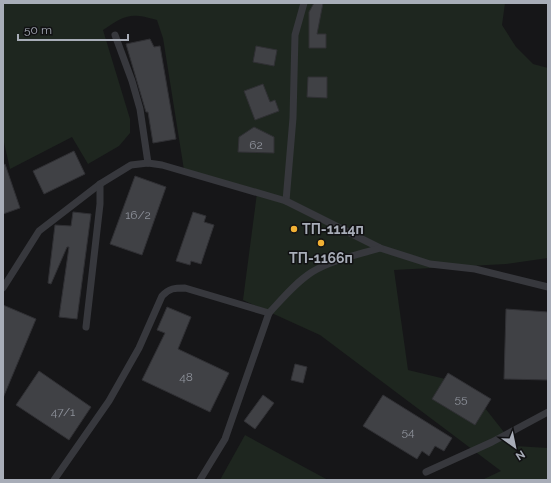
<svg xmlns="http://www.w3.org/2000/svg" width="551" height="483" viewBox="0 0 551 483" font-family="Raleway,sans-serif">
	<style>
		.green { fill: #1e261f }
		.building { fill: #404145; stroke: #303034 }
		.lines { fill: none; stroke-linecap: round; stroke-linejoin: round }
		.lane { stroke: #37383d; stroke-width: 7 }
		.poi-dot { fill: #f2b134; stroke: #111113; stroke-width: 1.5 }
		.labels { text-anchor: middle; stroke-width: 3; stroke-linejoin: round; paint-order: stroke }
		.number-label { font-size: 12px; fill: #8e929b }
		.poi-label { font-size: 14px; font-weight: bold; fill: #a8adb8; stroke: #111113; text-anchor: start }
	</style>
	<rect width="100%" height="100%" fill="#161618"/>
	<g class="green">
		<path d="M3,3H505L502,25L516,47L533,64L548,68V258L506,264L394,270L408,370L466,384L515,446L548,448V480H482L501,471L320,335L243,300L257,193L184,170L163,38L157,20C130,12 125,15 103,30L130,119V133L119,146L88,164L72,137L10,169L3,138Z"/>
		<polygon points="245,435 328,480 220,480"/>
	</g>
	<g class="building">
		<polygon points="314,3 323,3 317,34 326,34 326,48 309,48 309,12"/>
		<polygon points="150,39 154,47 160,46 176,139 153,143 148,112 146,112 126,44"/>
		<polygon points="256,46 277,50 274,66 253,62"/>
		<polygon points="308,77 327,77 327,98 307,97"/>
		<polygon points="263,84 270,102 275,100 279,111 255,120 244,91"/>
		<polygon points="254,127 274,137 274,153 238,152 239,137"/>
		<polygon points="74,151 85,174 44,194 33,171"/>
		<polygon points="5,164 20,208 3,214 3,165"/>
		<polygon points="135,176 166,187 142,255 110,244"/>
		<polygon points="73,212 91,214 77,319 59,317 69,247 67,247 51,284 48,283 55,225 71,226"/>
		<polygon points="193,212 206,216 204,222 214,225 201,264 191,261 190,265 176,261"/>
		<polygon points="3,305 36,319 3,398"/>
		<polygon points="167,307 191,317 178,349 229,373 210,412 142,380 165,333 157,330"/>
		<polygon points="506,309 548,312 548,380 504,379"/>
		<polygon points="295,364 307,367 303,383 291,380"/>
		<polygon points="39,371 91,407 69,440 16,405"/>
		<polygon points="448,373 491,399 475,425 432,399"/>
		<polygon points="263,395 274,403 255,429 244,421"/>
		<polygon points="383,395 452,438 444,451 435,446 429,456 422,451 417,459 363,426"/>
	</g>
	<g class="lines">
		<g class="lane">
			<polyline points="115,35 132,81 140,109 148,163"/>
			<polyline points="286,201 293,118 295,35 304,3"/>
			<polyline points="3,288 39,231 100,184 131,165 148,163 162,165 286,201 380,248 430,264 475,269 548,287"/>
			<polyline points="86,327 100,204 100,184"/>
			<polyline points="426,472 492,442 548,412"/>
			<path d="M54,480L109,401L139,348L162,296C169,288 175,288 185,288L269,313C282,299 295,283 312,272C332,260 357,255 380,248"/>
			<polyline points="200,480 225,439 269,313"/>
		</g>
	</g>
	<g class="poi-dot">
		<circle cx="294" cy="229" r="4"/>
		<circle cx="321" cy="243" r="4"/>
	</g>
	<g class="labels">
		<g class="number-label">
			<text x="256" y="149">62</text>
			<text x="138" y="219">16/2</text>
			<text x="186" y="381">48</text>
			<text x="461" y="403">55</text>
			<text x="63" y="416">47/1</text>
			<text x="408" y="436">54</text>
		</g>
		<g class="poi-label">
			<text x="302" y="234">ТП-1114п</text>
			<text x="321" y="263" text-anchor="middle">ТП-1166п</text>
		</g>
	</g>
	<rect width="551" height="483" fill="none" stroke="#a8adb8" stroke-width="8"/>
	<g transform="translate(515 447) rotate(147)" stroke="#111113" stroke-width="3" paint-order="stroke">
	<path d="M0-3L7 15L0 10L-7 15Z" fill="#a8adb8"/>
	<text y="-6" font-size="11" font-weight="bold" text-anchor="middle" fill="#a8adb8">N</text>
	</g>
	<path d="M18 34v6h110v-6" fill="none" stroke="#a8adb8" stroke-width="2"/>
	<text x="24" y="34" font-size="12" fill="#a8adb8" stroke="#111113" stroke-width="3" paint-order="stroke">50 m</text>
</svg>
